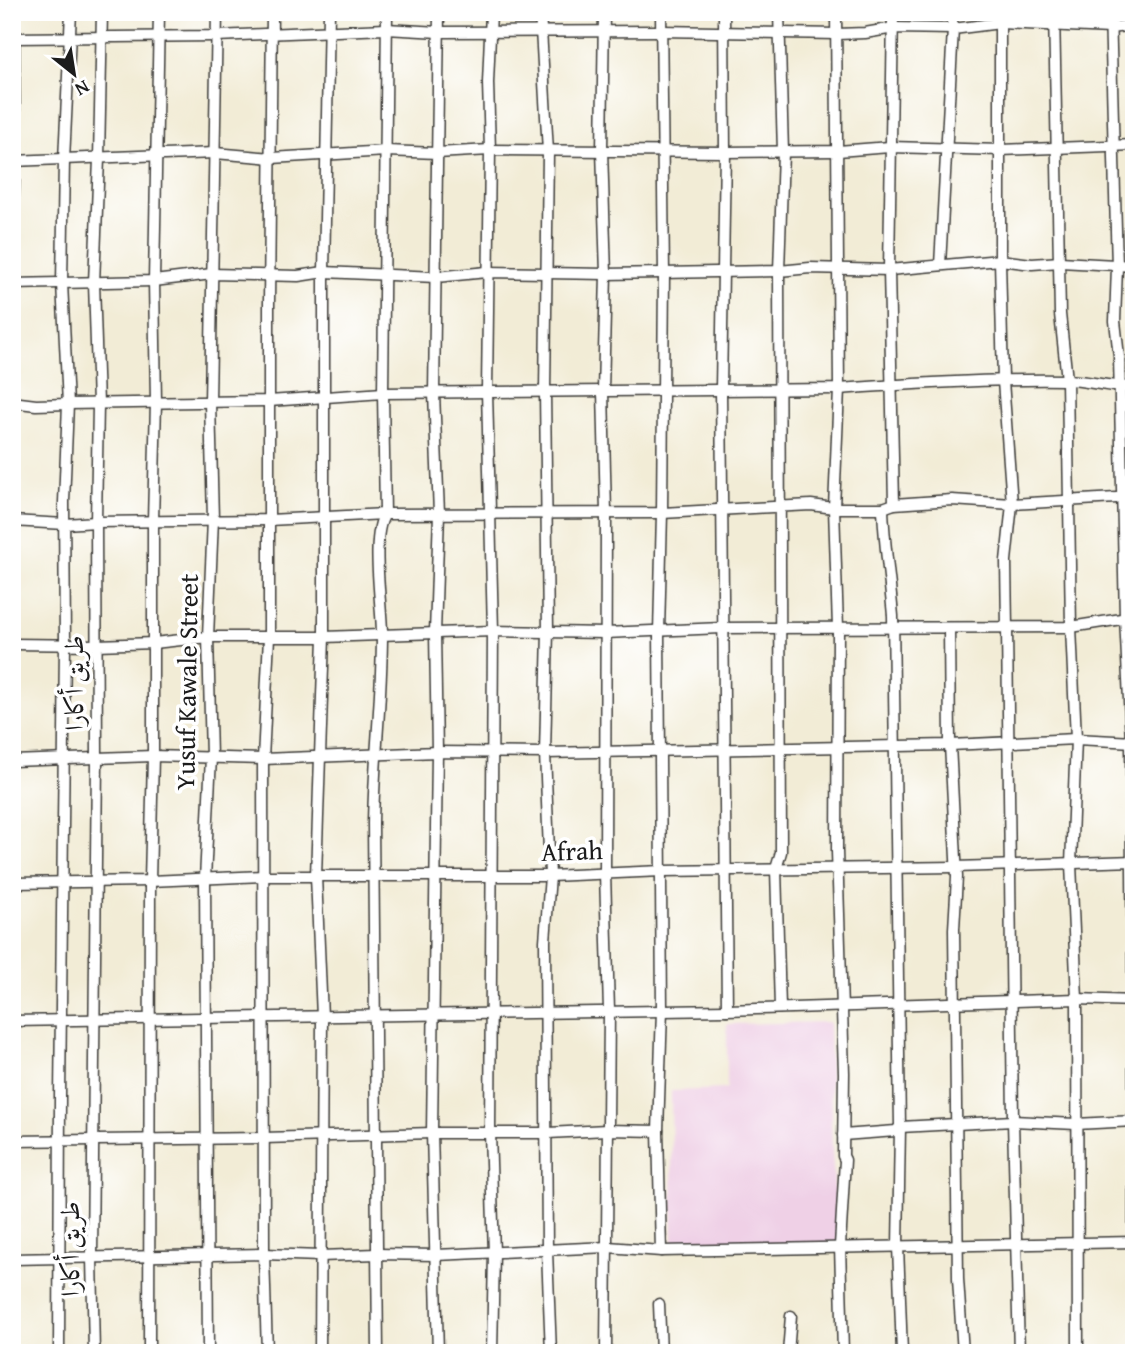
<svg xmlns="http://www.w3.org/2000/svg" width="1146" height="1365" viewBox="0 0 1146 1365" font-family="'Gentium Book Plus',Amiri,serif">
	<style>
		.built { fill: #efd0e6 }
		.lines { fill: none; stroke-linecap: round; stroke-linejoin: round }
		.minor-casing { stroke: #3c3b38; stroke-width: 13 }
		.minor { stroke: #fff; stroke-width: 10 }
		.labels { text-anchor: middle; stroke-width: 7; stroke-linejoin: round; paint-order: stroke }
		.street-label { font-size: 26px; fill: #1c1c1c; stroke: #fff }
	</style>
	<rect width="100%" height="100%" fill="#fff"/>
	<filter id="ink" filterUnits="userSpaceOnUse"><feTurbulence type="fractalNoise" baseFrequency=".0143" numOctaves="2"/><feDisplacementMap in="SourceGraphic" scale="14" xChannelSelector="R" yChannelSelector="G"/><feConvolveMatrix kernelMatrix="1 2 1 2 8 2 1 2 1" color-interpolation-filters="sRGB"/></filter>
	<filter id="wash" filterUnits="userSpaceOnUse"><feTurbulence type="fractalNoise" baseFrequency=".00686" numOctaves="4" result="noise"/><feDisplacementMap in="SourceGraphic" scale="28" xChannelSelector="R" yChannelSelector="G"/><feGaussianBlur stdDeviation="1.57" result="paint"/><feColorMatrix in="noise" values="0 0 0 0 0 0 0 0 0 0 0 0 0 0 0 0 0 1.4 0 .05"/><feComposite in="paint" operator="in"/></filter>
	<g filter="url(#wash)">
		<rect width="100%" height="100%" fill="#f2ecd6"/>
		<polygon class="built" points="829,1022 832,1150 838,1245 673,1246 671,1091 727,1089 727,1024"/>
	</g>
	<g filter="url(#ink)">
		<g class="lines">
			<g class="minor-casing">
				<g id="minor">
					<polyline points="491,12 488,83 490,150 487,391 493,631 490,1133 494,1253 492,1353"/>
					<polyline points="540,12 548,152 545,392 548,631 545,753 550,876 545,941 547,1251 551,1353"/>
					<polyline points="604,12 602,150 606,274 603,391 606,513 605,873 609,1011 606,1353"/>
					<polyline points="661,12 664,274 662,513 659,632 662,1010 658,1131 661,1251"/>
					<polyline points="724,12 725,152 721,389 727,1010"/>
					<polyline points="779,12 783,152 779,271 781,852 776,869 780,1008"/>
					<polyline points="836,12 839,389 834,508 838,628 837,851 844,1073 843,1156 845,1160 840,1246 843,1353"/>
					<polyline points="893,12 889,270 894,504"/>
					<polyline points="1000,12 1000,260 1003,381 1012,504 1006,561 1007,629 1013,1121 1019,1353"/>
					<polyline points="1054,12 1060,314 1067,380 1071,627 1076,739 1071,864 1077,999 1078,1353"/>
					<polyline points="1110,12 1117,267 1115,321 1119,357 1125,617 1131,742 1134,1119"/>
					<polyline points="12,38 216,36 386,29 439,32 661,31 837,34 865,33 894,28 953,29 1000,23 1110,28 1134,25"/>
					<polyline points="12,161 215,153 272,158 386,151 437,153 490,150 725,152 838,151 890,147 1001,150 1134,145"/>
					<polyline points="12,236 15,161 14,12"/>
					<polyline points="940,265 953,29 951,12"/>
					<polyline points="12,284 154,281 212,274 298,276 324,272 436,277 487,272 606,274 779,271 810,268 889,270 1000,260 1032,264 1060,262 1134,266"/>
					<path d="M12,402L36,405L68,404L269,401L383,393L839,389C914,383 990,379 1065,380C1088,380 1110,388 1134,387"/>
					<path d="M883,508C884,544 890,580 893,616L900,1127L898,1246L902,1353"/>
					<polyline points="12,521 65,524 96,522 269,520 385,514 662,513 811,505 834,508 883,508 894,504 952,500 1012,504 1134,497"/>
					<polyline points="949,628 950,745 957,877 954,929 958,1279 963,1353"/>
					<polyline points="12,644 97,645 154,643 208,637 324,637 493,631 605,633 722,628 1071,627 1134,617"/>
					<polyline points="12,761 153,756 263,759 437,752 545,753 950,745 1076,739 1134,742"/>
					<polyline points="12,883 150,881 263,876 550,876 662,871 956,867 1134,861"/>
					<polyline points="12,1021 727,1010 1077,999 1134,1001"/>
					<polyline points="843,1135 896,1131 900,1127 1013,1121 1076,1124 1134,1121"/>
					<polyline points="12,1141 264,1138 432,1133 548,1133 607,1130 658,1131"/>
					<polyline points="12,1259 264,1254 320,1256 377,1254 436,1255 608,1247 661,1251 1134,1242"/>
					<polyline points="659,1304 661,1353"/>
					<polyline points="59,1353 60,1097 65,644 64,502 68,404 62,283 64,160 71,12"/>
					<polyline points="94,1353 92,1257 97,760 96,522 98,404 94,283 99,159 102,12"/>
					<polyline points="149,1353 150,881 153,756 153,521 156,402 154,281 159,12"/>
					<polyline points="208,1353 205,879 211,757 208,637 213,519 210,402 217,12"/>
					<polyline points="267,1353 264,1254 263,759 269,637 269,303 272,12"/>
					<polyline points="320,1353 322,1017 316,876 324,637 324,272 329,12"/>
					<path d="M378,1353C377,1176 373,1000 373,824C374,760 382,697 382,634C382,605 370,535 385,514L383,393L387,12"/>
					<polyline points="438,1353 432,1133 437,752 435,633 439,513 434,394 439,12"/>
					<polyline points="788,1353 791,1316"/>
					<polyline points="1133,1353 1134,1125"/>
				</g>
			</g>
			<use href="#minor" class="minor"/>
		</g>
	</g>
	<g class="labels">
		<g class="street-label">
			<text transform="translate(187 682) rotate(-89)" y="9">Yusuf Kawale Street</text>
			<text transform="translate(74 683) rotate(-90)" y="9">طريق أكارا</text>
			<text transform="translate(572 851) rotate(-2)" y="9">Afrah</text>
			<text transform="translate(70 1249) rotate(-90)" y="9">طريق أكارا</text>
		</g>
	</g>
	<rect width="1146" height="1365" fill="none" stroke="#fff" stroke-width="42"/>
	<g transform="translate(74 74) rotate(150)" stroke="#ffffff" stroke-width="5" paint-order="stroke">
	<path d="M0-5L12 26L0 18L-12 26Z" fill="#1c1c1c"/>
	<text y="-10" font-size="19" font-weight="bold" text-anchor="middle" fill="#1c1c1c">N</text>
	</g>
</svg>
